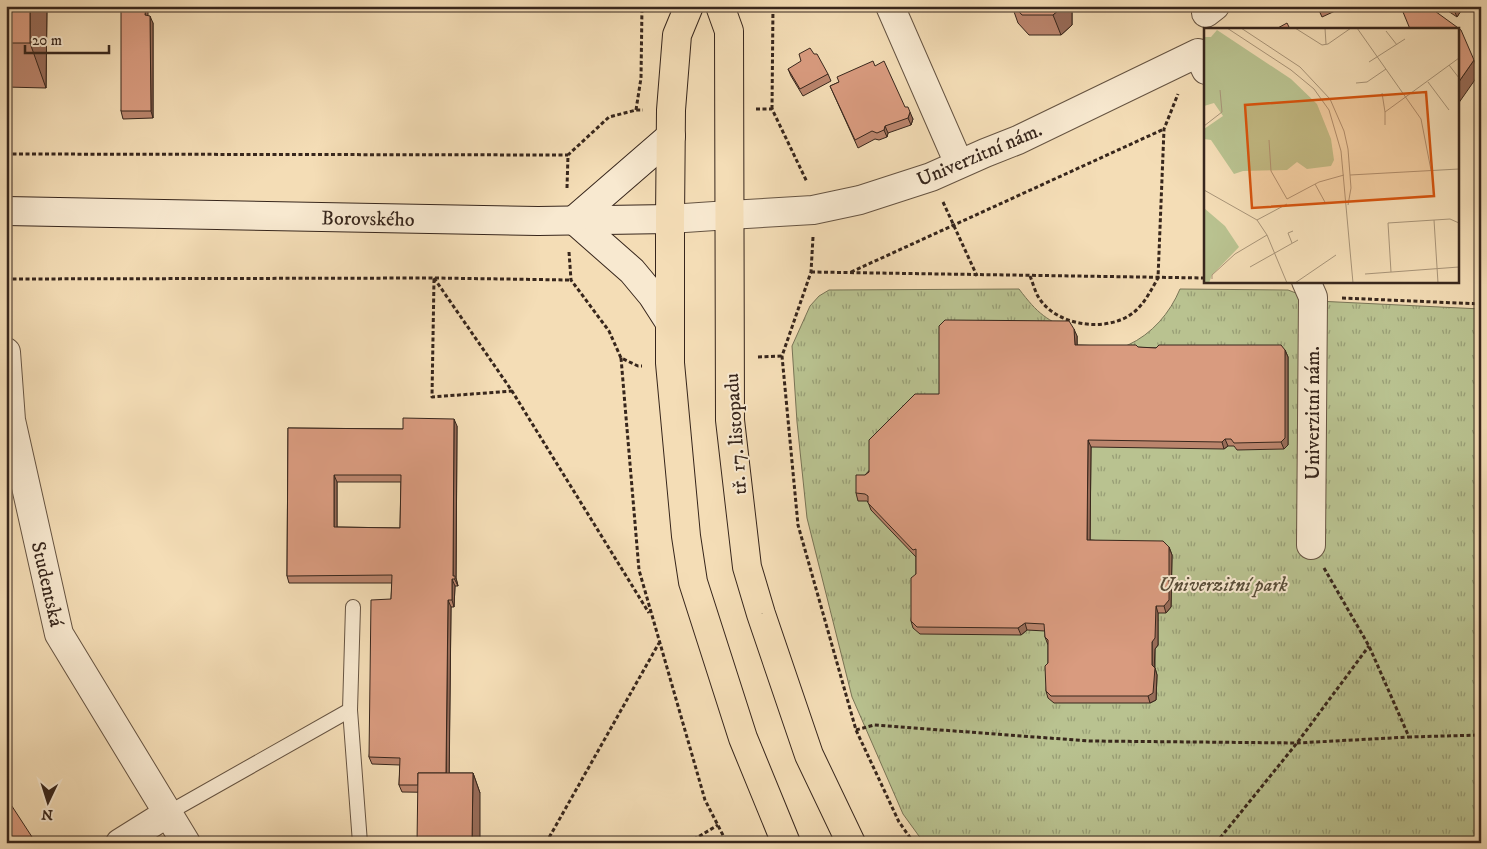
<svg xmlns="http://www.w3.org/2000/svg" width="1487" height="849" viewBox="0 0 1487 849" font-family="'IM FELL DW Pica',serif">
	<style>
		.grass { fill: url(#grass-tufts); stroke: #787456 }
		.lines { fill: none; stroke-linecap: round; stroke-linejoin: round }
		.service-casing { stroke: #665442; stroke-width: 16 }
		.minor-casing { stroke: #665442; stroke-width: 30 }
		.tertiary-casing { stroke: #665442; stroke-width: 30 }
		.secondary-casing { stroke: #37261c; stroke-width: 30 }
		.primary-casing { stroke: #37261c; stroke-width: 30 }
		.path { stroke: #37261c; stroke-width: 3; stroke-dasharray: 4 2.5; stroke-linecap: butt }
		.service { stroke: #f8e9d0; stroke-width: 14 }
		.minor { stroke: #f8e9d0; stroke-width: 28 }
		.tertiary { stroke: #f8e9d0; stroke-width: 28 }
		.secondary { stroke: #f8e9d0; stroke-width: 28 }
		.primary { stroke: #f4ddb6; stroke-width: 28 }
		.wall { fill: #bb856d; stroke: #37261c; fill-rule: evenodd }
		.shaded-wall { fill: #986c59; stroke: #37261c }
		.building { fill: #d99b7f; stroke: #37261c; fill-rule: evenodd }
		.labels { text-anchor: middle; stroke-width: 4; stroke-linejoin: round; paint-order: stroke }
		.street-label { font-size: 20px; fill: #37261c; stroke: #f8e9d0 }
		.park-label { font-size: 20px; font-style: italic; fill: #584d39; stroke: #f8e9d0 }
		.inset-road { fill: none; stroke: #a89478; stroke-width: 1 }
		.view { fill: #d6540e; fill-opacity: 0.15; stroke: #d6540e; stroke-width: 2.5 }
		.inset-edge { fill: none; stroke: #37261c; stroke-width: 2.5 }
	</style>
	<defs>
		<pattern id="grass-tufts" width="24" height="20" patternUnits="userSpaceOnUse" patternTransform="scale(1.25)"><rect width="24" height="20" fill="#b9c290"/><path d="M3 7l-1-3M5 7V3M7 7l1-3M15 17l-1-3M17 17v-4M19 17l1-3" fill="none" stroke="#979d75"/></pattern>
	</defs>
	<rect width="100%" height="100%" fill="#f4ddb6"/>
	<filter id="stains"><feTurbulence type="fractalNoise" baseFrequency=".004" numOctaves="4"/><feColorMatrix values="0 0 0 0 .2 0 0 0 0 .09 0 0 0 0 .02 0 0 0 .5 -.17"/></filter>
	<radialGradient id="worn" r=".72"><stop offset=".6" stop-color="#630" stop-opacity="0"/><stop offset="1" stop-color="#630" stop-opacity=".3"/></radialGradient>
	<path class="grass" d="M1019,289C1038,314 1046,320 1075,332L1077,336V352C1093,350 1112,351 1128,345C1152,334 1170,313 1180,289L1288,290L1317,301L1481,309V843H924L903,814L852,697L807,518L797,422L792,346L810,306L819,296L829,290Z"/>
	<g class="lines">
		<g class="service-casing">
			<g id="service">
				<polyline points="350,710 360,843"/>
				<polyline points="168,813 350,710 353,607"/>
			</g>
		</g>
		<g class="minor-casing">
			<g id="minor">
				<polyline points="890,6 959,164"/>
				<polyline points="1206,13 1215,6"/>
				<polyline points="729,215 813,210 860,200 931,177 985,153 1018,140 1198,53 1206,70"/>
				<polyline points="1306,281 1313,297 1311,545"/>
				<polyline points="6,352 11,420 59,634 186,843"/>
				<polyline points="120,843 168,813"/>
			</g>
		</g>
		<g class="tertiary-casing">
			<polyline id="tertiary" points="670,219 729,215"/>
		</g>
		<g class="secondary-casing">
			<g id="secondary">
				<polyline points="6,211 538,221 670,219"/>
				<polyline points="574,220 632,271 652,295 670,323"/>
				<polyline points="574,220 671,136"/>
			</g>
		</g>
		<g class="primary-casing">
			<g id="primary">
				<polyline points="689,6 677,35 671,110 670,219 670,363 686,536 693,582 743,738 786,843"/>
				<polyline points="720,6 729,31 730,420 747,567 761,614 809,755 851,843"/>
			</g>
		</g>
		<g class="path">
			<polyline points="756,109 772,109 807,182"/>
			<polyline points="772,109 773,6"/>
			<polyline points="636,110 641,78 642,6"/>
			<polyline points="6,154 568,155"/>
			<polyline points="567,188 568,155 609,117 636,110 643,110"/>
			<polyline points="943,202 977,276"/>
			<polyline points="813,237 811,272 782,356 798,525 856,730 899,822 914,843"/>
			<polyline points="569,252 571,280 609,331 621,358 638,366 642,366"/>
			<polyline points="811,272 1206,278"/>
			<polyline points="851,272 1164,129"/>
			<path d="M1030,276C1033,283 1035,292 1039,298C1057,326 1104,332 1130,315C1143,307 1151,290 1158,278L1164,129L1178,94"/>
			<polyline points="434,278 512,391 649,613"/>
			<polyline points="6,279 434,278 571,280"/>
			<polyline points="434,279 432,397 512,391"/>
			<polyline points="1342,298 1481,304"/>
			<polyline points="758,357 782,356"/>
			<polyline points="621,358 639,570 705,800 727,843"/>
			<polyline points="1324,568 1369,646 1409,737 1481,735"/>
			<polyline points="856,730 874,725 1089,741 1297,743 1409,737"/>
			<polyline points="546,843 659,643"/>
			<polyline points="688,843 718,825"/>
			<polyline points="1216,843 1297,743 1369,646"/>
		</g>
		<use href="#service" class="service"/>
		<use href="#minor" class="minor"/>
		<use href="#tertiary" class="tertiary"/>
		<use href="#secondary" class="secondary"/>
		<use href="#primary" class="primary"/>
	</g>
	<g class="wall">
		<polygon points="6,6 47,6 46,88 6,87"/>
		<polygon points="984,6 998,6 998,8 985,9"/>
		<polygon points="1012,6 1072,6 1072,25 1061,35 1029,35 1018,23"/>
		<polygon points="1317,6 1346,6 1322,17"/>
		<polygon points="1437,6 1464,6 1457,17 1442,7"/>
		<polygon points="1469,6 1481,6 1481,14"/>
		<polygon points="148,16 153,23 153,118 123,119 121,111"/>
		<polygon points="875,66 913,119 911,125 888,133 887,137 879,140 875,139 858,148 830,86"/>
		<polygon points="788,69 828,74 831,81 803,96 791,76"/>
		<polygon points="1077,336 1077,345 1156,348 1285,350 1288,357 1288,445 1284,449 1237,450 1234,446 1228,446 1224,449 1091,447 1090,540 1169,547 1172,555 1171,607 1166,613 1158,613 1158,645 1155,649 1155,668 1157,675 1156,700 1150,703 1054,703 1048,698 1046,691 1048,663 1048,645 1045,637 1045,631 1027,630 1021,635 920,634 913,628 911,621 916,574 916,557 871,510 868,502 867,501 858,501 856,493 865,475 939,394"/>
		<path d="M457,426L456,578L458,586H455L454,607H451L449,773H473L480,793L402,792L399,785L400,765L372,764L369,757L391,599L392,583H289L287,576L288,428L403,429ZM337,482H401L400,528L337,527Z"/>
	</g>
	<g class="shaded-wall">
		<polygon points="30,6 47,6 46,88 30,43"/>
		<polygon points="146,6 148,6 148,23 145,15"/>
		<polygon points="1063,6 1072,6 1072,25 1061,35 1053,15"/>
		<polygon points="1456,6 1464,6 1457,17 1454,10"/>
		<polygon points="150,16 153,23 153,118 151,111"/>
		<polygon points="1474,60 1479,74 1458,104 1458,83"/>
		<polygon points="910,112 913,119 911,125 908,118"/>
		<polygon points="885,126 888,133 887,137 884,130"/>
		<polygon points="1074,329 1077,336 1077,352 1075,345"/>
		<polygon points="1285,350 1288,357 1288,445 1284,449 1281,442"/>
		<polygon points="454,419 457,426 456,578 458,586 453,576"/>
		<polygon points="1225,439 1228,446 1224,449 1222,442"/>
		<polygon points="1088,440 1091,447 1090,547 1087,540"/>
		<polygon points="334,475 337,482 337,534 334,527"/>
		<polygon points="1169,547 1172,555 1171,607 1166,613 1164,606"/>
		<polygon points="452,579 455,586 454,607 452,600"/>
		<polygon points="448,600 451,607 449,793 446,786"/>
		<polygon points="1156,606 1158,613 1158,645 1155,649 1154,672 1152,665 1152,642"/>
		<polygon points="1025,623 1027,630 1021,635 1018,628"/>
		<polygon points="1155,668 1157,675 1156,700 1150,703 1148,696"/>
		<polygon points="473,773 480,793 480,843 472,843"/>
	</g>
	<g class="building">
		<rect x="6" y="6" width="24" height="37"/>
		<polygon points="121,6 146,6 145,15 150,16 151,111 121,111"/>
		<polygon points="1014,6 1063,6 1053,15 1022,15"/>
		<polygon points="1317,6 1327,6 1319,10"/>
		<polygon points="1404,6 1428,6 1461,30 1474,60 1458,83 1458,29 1410,29 1403,12 1406,10"/>
		<polygon points="1449,6 1456,6 1454,10"/>
		<polygon points="1287,23 1290,29 1276,29"/>
		<polygon points="810,48 814,54 817,54 828,74 800,89 788,69 801,61 799,54"/>
		<polygon points="873,61 875,66 884,61 905,107 908,107 910,112 908,118 885,126 884,130 877,133 872,131 855,140 830,86 839,82 837,77"/>
		<polygon points="945,320 1069,321 1074,329 1075,345 1136,345 1138,347 1156,348 1159,345 1281,345 1285,350 1285,438 1281,442 1234,443 1231,439 1225,439 1222,442 1088,440 1087,540 1163,541 1169,547 1169,600 1164,606 1156,606 1155,638 1152,642 1152,665 1155,668 1153,693 1148,696 1051,696 1046,691 1045,666 1048,663 1048,640 1045,637 1044,624 1025,623 1018,628 917,627 911,621 911,578 916,574 916,549 913,550 868,503 868,496 865,494 856,493 856,475 865,475 869,472 869,440 915,394 939,394 939,326"/>
		<path d="M403,418L454,419L453,576H455V579H452V600H448L446,773H418V785H399L400,758L369,757L371,600L391,599L392,575L287,576L288,428L403,429ZM334,475H401L400,528L334,527Z"/>
		<polygon points="418,773 473,773 472,843 417,843"/>
		<polygon points="6,797 34,840 29,843 6,843"/>
		<polygon points="1481,839 1481,843 1474,843"/>
	</g>
	<g class="labels">
		<g class="street-label">
			<text transform="translate(979 154) rotate(-23)" y="7">Univerzitní nám.</text>
			<text transform="translate(368 218) rotate(1)" y="7">Borovského</text>
			<text transform="translate(1312 413) rotate(-90)" y="7">Univerzitní nám.</text>
			<text transform="translate(735 434) rotate(-94)" y="7">tř. 17. listopadu</text>
			<text transform="translate(48 584) rotate(77)" y="7">Studentská</text>
		</g>
		<g class="park-label">
			<text x="1223" y="591">Univerzitní park</text>
		</g>
	</g>
	<g transform="translate(1204 28)">
		<rect width="255" height="255" fill="#f4ddb6"/>
		<path d="M13,2L87,51L113,76L127,111L130,132L127,138L103,141L93,134L83,142L39,143L30,146L7,112L0,111V101L19,88L10,75L0,78V9H7ZM0,180L21,198L35,219L8,247L5,255H0Z" fill="#b9c290"/>
		<path class="inset-road" d="M23,0L87,42L110,61L125,82L137,123L149,255M37,0L96,39L126,71L140,103L144,121L147,160L144,177M91,0L118,17L124,16L147,0M121,0L122,16M153,0L217,91L227,142M182,3L193,17M165,34L201,11M245,37L255,50M224,54L245,82M152,55L163,54L182,41M178,65L181,84M181,97V84L255,30M0,98L18,84L16,62M65,112L67,143L83,171L115,154L140,147M146,147L255,141M111,156L122,176M0,162L53,192L63,207L83,255M53,192L83,176M230,192L234,255M88,215L84,205L89,203M46,239L94,212M187,244L184,195L246,191L255,195M161,246L255,239M8,251V247L31,226L63,207M91,255L132,227"/>
		<path class="view" d="M222,64L230,168L48,180L41,77Z"/>
		<rect width="255" height="255" class="inset-edge"/>
	</g>
	<rect width="1487" height="849" fill="none" stroke="#f4ddb6" stroke-width="25"/>
	<rect x="8" y="8" width="1472" height="834" fill="none" stroke="#37261c" stroke-width="2.5"/>
	<rect x="12" y="12" width="1462" height="824" fill="none" stroke="#37261c"/>
	<g transform="translate(48 802) rotate(184)" stroke="#f8e9d0" stroke-width="4" paint-order="stroke">
	<path d="M0-4L9 19L0 12L-9 19Z" fill="#37261c"/>
	<text y="-8" font-size="14" font-weight="bold" text-anchor="middle" fill="#37261c">N</text>
	</g>
	<path d="M25 45v8h84v-8" fill="none" stroke="#37261c" stroke-width="2.5"/>
	<text x="32" y="45" font-size="15" fill="#37261c" stroke="#f8e9d0" stroke-width="4" paint-order="stroke">20 m</text>
	<rect width="100%" height="100%" filter="url(#stains)"/>
	<rect width="100%" height="100%" fill="url(#worn)"/>
</svg>
